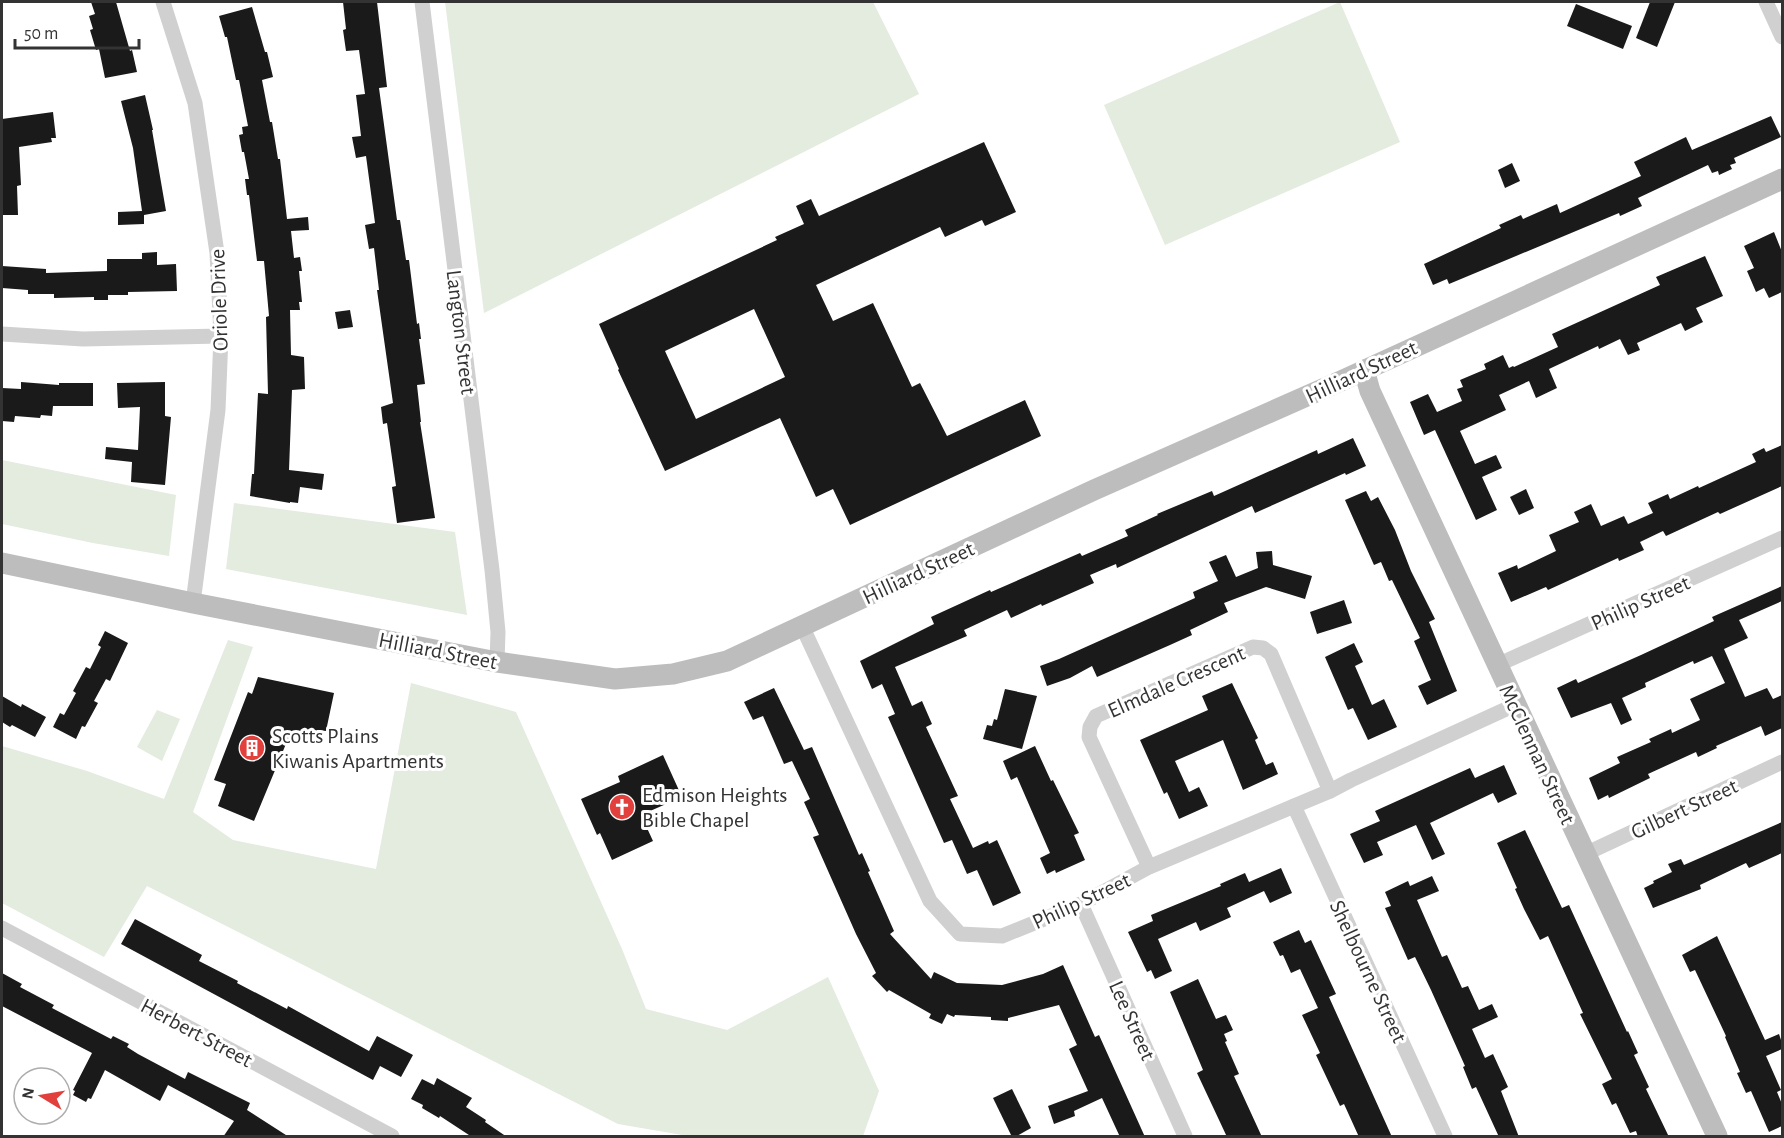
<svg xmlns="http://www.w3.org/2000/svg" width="1784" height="1138" viewBox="0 0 1784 1138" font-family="'Alegreya Sans',sans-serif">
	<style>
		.green { fill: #e4ebdf }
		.building { fill: #1a1a1a; fill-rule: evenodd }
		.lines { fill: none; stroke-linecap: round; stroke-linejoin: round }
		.street { stroke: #d0d0d0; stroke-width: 15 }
		.secondary { stroke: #bdbdbd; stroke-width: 21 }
		.labels { text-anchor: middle; stroke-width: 6; stroke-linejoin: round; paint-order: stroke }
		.street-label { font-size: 22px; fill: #333; stroke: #fff }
		.poi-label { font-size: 22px; fill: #333; stroke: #fff; text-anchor: start }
	</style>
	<rect width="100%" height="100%" fill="#fff"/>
	<g class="green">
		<polygon points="445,2 873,2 919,94 484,313"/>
		<polygon points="1340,2 1400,142 1165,245 1104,105"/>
		<polygon points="2,460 176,495 169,556 93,543 2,524"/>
		<polygon points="234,503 455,532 467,615 226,569"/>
		<polygon points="228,640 253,647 193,812 233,840 376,869 411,683 516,712 622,949 646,1009 727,1030 828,977 879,1091 863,1136 688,1136 618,1124 147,886 104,957 2,903 2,746 87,771 164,799"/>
		<polygon points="157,710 180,719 162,761 137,747"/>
	</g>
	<g class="building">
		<polygon points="91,2 116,2 130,51 132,50 137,72 105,78 99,49 96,50 90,30 93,29 89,16 95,14"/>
		<polygon points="343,2 377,2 387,87 379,88 397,220 400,220 406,260 409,260 417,324 419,323 421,339 419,339 425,384 417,385 421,422 420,422 435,518 397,523 392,487 396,486 387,423 383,424 381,407 393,403 377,290 379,290 374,248 369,249 365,225 375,223 366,156 356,158 352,137 361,136 356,95 365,94 359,50 346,51 343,30 346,29"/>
		<polygon points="1650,2 1675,2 1657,47 1636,38"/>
		<polygon points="1576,4 1632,26 1623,49 1567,26"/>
		<polygon points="252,7 265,52 267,52 273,77 262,80 270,122 272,122 278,159 280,159 287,219 308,217 309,230 291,231 294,258 300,257 302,271 299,271 302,302 299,302 300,310 290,310 291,355 304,357 305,389 292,390 289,470 324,474 322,490 300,487 298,503 290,502 290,503 250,496 252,474 254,474 258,393 268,394 266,317 269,316 264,261 257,261 249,195 247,195 245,179 249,179 244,152 242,152 239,135 243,134 242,127 248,126 239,80 236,80 227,37 225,37 219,16"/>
		<polygon points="145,95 153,130 152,130 166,211 144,215 144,224 118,225 118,212 142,211 133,148 121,101"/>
		<polygon points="53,112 56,138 51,138 52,142 19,147 21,185 17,186 18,215 2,215 2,119"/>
		<polygon points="1771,116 1781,137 1734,158 1736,163 1730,165 1732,169 1719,175 1718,171 1712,173 1708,165 1638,198 1642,206 1620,216 1619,213 1449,284 1447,279 1433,285 1424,264 1501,228 1499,225 1521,215 1523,219 1557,204 1560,213 1641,176 1634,162 1686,137 1692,150"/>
		<path d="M984,142L1016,212L985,226L982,220L945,237L940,227L816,285L833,321L873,303L912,387L920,383L947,436L1025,400L1041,436L850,525L833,489L816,497L780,418L665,471L618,370L619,369L599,324L777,240L775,237L804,224L796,206L811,199L819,216ZM754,309L785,377L696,419L665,351Z"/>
		<polygon points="1512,163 1520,181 1505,188 1498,170"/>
		<polygon points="1774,232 1782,252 1782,292 1769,298 1764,288 1756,292 1747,271 1754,268 1744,246"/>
		<polygon points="157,252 157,265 176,264 177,291 128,292 128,295 108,295 108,300 94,300 94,297 54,298 54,294 28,294 28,290 2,288 2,266 46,269 46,273 107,271 107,259 142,259 142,253"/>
		<polygon points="1705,256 1723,296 1696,308 1703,322 1685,331 1681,323 1637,343 1640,350 1628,355 1620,339 1599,349 1598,346 1549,369 1557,388 1536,398 1529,381 1499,395 1506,410 1460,431 1475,464 1496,455 1502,468 1482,477 1497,510 1476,520 1435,430 1424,435 1410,402 1428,394 1437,412 1462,401 1457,389 1463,387 1460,380 1486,369 1484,364 1503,355 1509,368 1513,366 1514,367 1558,347 1552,334 1660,285 1656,277"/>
		<polygon points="350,310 353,327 338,329 335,312"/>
		<polygon points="21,382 59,385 59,383 93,383 93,406 53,406 52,416 41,415 40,418 15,416 14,422 2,421 2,388 21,389"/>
		<polygon points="165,382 165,416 171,417 165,485 131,482 132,462 105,459 106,447 138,450 140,407 118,408 117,383"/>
		<polygon points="1353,438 1366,466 1346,475 1345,473 1255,513 1252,506 1117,568 1116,564 1090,575 1094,583 1042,606 1041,604 1011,618 1007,610 964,630 967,636 895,667 912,706 922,701 932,724 926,727 958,796 950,799 973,848 988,841 989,844 997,840 1021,893 993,906 977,870 967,874 952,840 944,843 888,717 895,714 882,684 872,689 860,661 934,624 931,617 990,590 991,592 1080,553 1082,556 1128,536 1125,530 1158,515 1157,514 1212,491 1214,496 1317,450 1318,454"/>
		<polygon points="1782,445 1782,486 1720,514 1718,512 1666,536 1663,531 1640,542 1644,550 1619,561 1618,558 1548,590 1546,587 1511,602 1498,573 1517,565 1518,569 1556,551 1549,535 1579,522 1574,512 1591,504 1601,526 1624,516 1628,524 1653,513 1648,503 1668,494 1670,499 1698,486 1699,488 1756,462 1752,454 1764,448 1766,452"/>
		<polygon points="1526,489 1534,508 1519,515 1510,497"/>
		<polygon points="1366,491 1371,501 1378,497 1395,530 1411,571 1435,619 1429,622 1457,691 1427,705 1418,686 1431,680 1414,641 1420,638 1392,580 1389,581 1381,562 1374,565 1345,500"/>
		<polygon points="1272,551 1273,565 1312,576 1305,599 1266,587 1224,603 1228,612 1190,630 1192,635 1170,645 1097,677 1092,666 1070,678 1047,686 1040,666 1059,659 1195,598 1193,592 1218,581 1209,562 1226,555 1236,577 1258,568 1256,552"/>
		<polygon points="1782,586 1782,601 1739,620 1748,638 1724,649 1745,697 1767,688 1773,699 1782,695 1782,728 1765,736 1761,726 1716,746 1717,748 1698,757 1696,752 1648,774 1650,778 1609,798 1608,795 1598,800 1589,778 1620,763 1617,757 1651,742 1649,739 1671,729 1672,733 1700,720 1690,699 1725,683 1712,656 1694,664 1693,661 1645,683 1646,687 1622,698 1632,720 1621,725 1611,703 1571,718 1557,688 1576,679 1578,683 1641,655 1714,621 1712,617"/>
		<polygon points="1344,600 1352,623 1317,634 1310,612"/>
		<polygon points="105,631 128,643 110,681 106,679 94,701 98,703 85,727 82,726 76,739 53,727 60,713 64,715 76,693 73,691 86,667 90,669 101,647 98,645"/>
		<polygon points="1354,643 1363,662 1355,666 1372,705 1384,699 1397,727 1368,740 1353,708 1348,710 1325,657"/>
		<polygon points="258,677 334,693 326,731 317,730 314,744 288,739 254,821 218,806 226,784 214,780 248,692 252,694"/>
		<polygon points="1232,683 1258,738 1255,740 1266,765 1273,762 1278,774 1243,790 1223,740 1175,761 1189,792 1199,787 1208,806 1179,819 1167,792 1164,794 1140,740 1208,710 1202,696"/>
		<polygon points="774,688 804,750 812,747 859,855 862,853 870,871 868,872 894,931 890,934 931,979 934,972 957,983 1002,985 1043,974 1063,965 1095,1037 1099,1035 1145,1137 1120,1137 1102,1098 1074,1111 1075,1116 1054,1124 1048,1106 1088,1091 1069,1049 1077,1045 1059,1005 1008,1018 1008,1021 991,1020 991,1017 955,1015 954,1017 947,1014 942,1024 929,1018 931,1014 889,990 887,992 872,976 876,973 856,934 813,837 819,835 804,802 810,799 792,761 784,764 763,716 753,720 744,702"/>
		<polygon points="1005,689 1037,696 1022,749 983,739 987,725 992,726 994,719 997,720"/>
		<polygon points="2,696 21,707 22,704 46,717 35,737 12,725 10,727 2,722"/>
		<polygon points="1035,746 1051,781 1053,780 1079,833 1074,835 1085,860 1056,873 1055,870 1047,874 1040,858 1050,853 1017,777 1011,780 1003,761"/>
		<polygon points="663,755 682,797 641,815 653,841 612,860 600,833 597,835 581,799 620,782 618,776"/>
		<polygon points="1504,765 1517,794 1498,803 1493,793 1430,823 1445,854 1432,860 1416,825 1377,842 1383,855 1364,863 1350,834 1380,821 1375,811 1470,768 1475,778"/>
		<polygon points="1782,822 1782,853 1749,868 1746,863 1700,885 1701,889 1653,908 1644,888 1654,883 1653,881 1672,872 1668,864 1681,859 1684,865"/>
		<polygon points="1525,830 1562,908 1569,905 1627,1032 1628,1031 1638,1053 1634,1055 1649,1087 1646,1089 1669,1137 1638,1137 1636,1131 1630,1133 1616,1103 1612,1105 1602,1084 1612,1079 1580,1014 1583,1013 1548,936 1540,940 1524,909 1515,889 1517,888 1497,843"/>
		<polygon points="1281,868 1292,893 1270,903 1264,891 1227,908 1231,917 1200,931 1196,922 1158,939 1172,971 1155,979 1151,970 1147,972 1128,932 1153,921 1151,915 1221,886 1220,884 1245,873 1249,882"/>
		<polygon points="1432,876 1439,891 1417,900 1442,957 1447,955 1462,988 1468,986 1479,1010 1492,1004 1498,1017 1472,1029 1485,1058 1493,1054 1508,1087 1501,1091 1519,1137 1499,1137 1476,1087 1472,1089 1463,1067 1465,1066 1431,990 1415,957 1408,960 1385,908 1391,906 1385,892 1408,881 1410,886"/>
		<polygon points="135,919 202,955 199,961 238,981 237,983 287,1009 288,1006 369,1051 377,1036 413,1055 401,1077 380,1066 373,1080 121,944"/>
		<polygon points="1299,930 1305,943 1311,940 1336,994 1329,997 1392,1137 1359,1137 1344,1104 1340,1106 1316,1055 1320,1053 1302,1015 1318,1008 1300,969 1291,973 1283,955 1280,956 1273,942"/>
		<polygon points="1717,936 1765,1040 1779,1034 1782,1043 1782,1049 1766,1056 1781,1090 1777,1092 1782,1104 1782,1126 1769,1132 1751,1091 1746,1093 1737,1073 1740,1072 1725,1037 1726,1036 1695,970 1690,972 1682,955"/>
		<polygon points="2,973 22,984 20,987 54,1005 52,1008 111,1039 113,1036 129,1044 127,1047 138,1054 185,1079 188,1072 250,1103 247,1110 289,1137 223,1137 234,1121 207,1106 168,1085 160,1101 105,1070 91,1099 88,1098 86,1102 73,1095 75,1091 73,1090 92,1053 2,1006"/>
		<polygon points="1198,979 1216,1019 1226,1015 1233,1030 1224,1034 1227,1041 1225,1042 1239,1074 1234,1076 1262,1137 1227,1137 1197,1073 1203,1070 1170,992"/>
		<polygon points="437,1078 472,1098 466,1107 486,1120 485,1122 507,1137 472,1137 440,1116 439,1118 422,1108 423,1105 411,1099 422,1079 434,1085"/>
		<polygon points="1012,1089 1031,1128 1015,1137 1012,1137 993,1098"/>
	</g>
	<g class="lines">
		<g class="street">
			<polyline points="163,2 195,103 217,253 221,336 218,410 193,603"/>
			<polyline points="422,2 492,570 498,632 497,662"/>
			<polyline points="1766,2 1782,37"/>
			<polyline points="2,334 83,339 221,336"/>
			<polyline points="802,626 930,901 960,934 1002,936 1081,904 1149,867 1330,791 1351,780 1515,705"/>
			<polyline points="1497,665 1782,538"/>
			<polyline points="1294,806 1445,1136"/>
			<polyline points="1585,854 1782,762"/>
			<polyline points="1149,867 1089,737 1090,727 1096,716 1253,647 1263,648 1271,654 1330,791"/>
			<polyline points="1081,904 1185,1136"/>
			<polyline points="2,928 392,1136"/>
		</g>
		<g class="secondary">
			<polyline points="1364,370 1370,391 1717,1136"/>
			<polyline points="2,563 193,603 497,662 615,679 673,674 727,661 1094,490 1343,380 1782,179"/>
		</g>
	</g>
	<defs>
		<g id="building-disc" transform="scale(1.35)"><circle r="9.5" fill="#e1403d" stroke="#fff"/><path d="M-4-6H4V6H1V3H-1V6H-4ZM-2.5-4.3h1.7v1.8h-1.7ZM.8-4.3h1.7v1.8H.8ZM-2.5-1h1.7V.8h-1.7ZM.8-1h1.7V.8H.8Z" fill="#fff"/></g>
		<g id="church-disc" transform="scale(1.35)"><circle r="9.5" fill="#e1403d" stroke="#fff"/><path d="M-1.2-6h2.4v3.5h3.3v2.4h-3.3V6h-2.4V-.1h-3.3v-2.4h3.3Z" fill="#fff"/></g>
	</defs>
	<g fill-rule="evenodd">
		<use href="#building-disc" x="252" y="748"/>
		<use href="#church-disc" x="622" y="807"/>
	</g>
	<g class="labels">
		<g class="street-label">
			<text transform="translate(218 300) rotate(-92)" y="8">Oriole Drive</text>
			<text transform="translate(462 332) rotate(83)" y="8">Langton Street</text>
			<text transform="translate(1361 371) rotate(-25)" y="8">Hilliard Street</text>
			<text transform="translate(918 572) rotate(-25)" y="8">Hilliard Street</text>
			<text transform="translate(1640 602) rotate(-24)" y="8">Philip Street</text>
			<text transform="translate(438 650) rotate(11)" y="8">Hilliard Street</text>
			<text transform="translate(1176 681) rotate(-24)" y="8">Elmdale Crescent</text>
			<text transform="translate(1538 754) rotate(65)" y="8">McClennan Street</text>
			<text transform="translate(1684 808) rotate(-25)" y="8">Gilbert Street</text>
			<text transform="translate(1081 900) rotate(-25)" y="8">Philip Street</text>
			<text transform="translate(1369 971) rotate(65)" y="8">Shelbourne Street</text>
			<text transform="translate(1133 1020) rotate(66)" y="8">Lee Street</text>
			<text transform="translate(197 1032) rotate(28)" y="8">Herbert Street</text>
		</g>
		<g class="poi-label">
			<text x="272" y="743">Scotts Plains<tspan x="272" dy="25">Kiwanis Apartments</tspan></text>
			<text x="642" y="802">Edmison Heights<tspan x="642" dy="25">Bible Chapel</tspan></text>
		</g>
	</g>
	<rect width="1784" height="1138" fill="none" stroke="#333333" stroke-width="6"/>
	<g transform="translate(42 1096) rotate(281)"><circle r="28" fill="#ffffff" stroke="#adadad" stroke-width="1.5"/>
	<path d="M0-4.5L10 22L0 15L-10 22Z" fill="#e1403d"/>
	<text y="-9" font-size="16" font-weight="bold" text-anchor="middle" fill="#333333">N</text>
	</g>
	<path d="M15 39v9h124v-9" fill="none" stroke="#333333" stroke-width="3"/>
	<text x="24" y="39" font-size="18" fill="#333333" stroke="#ffffff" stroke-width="4.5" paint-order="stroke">50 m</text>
</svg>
